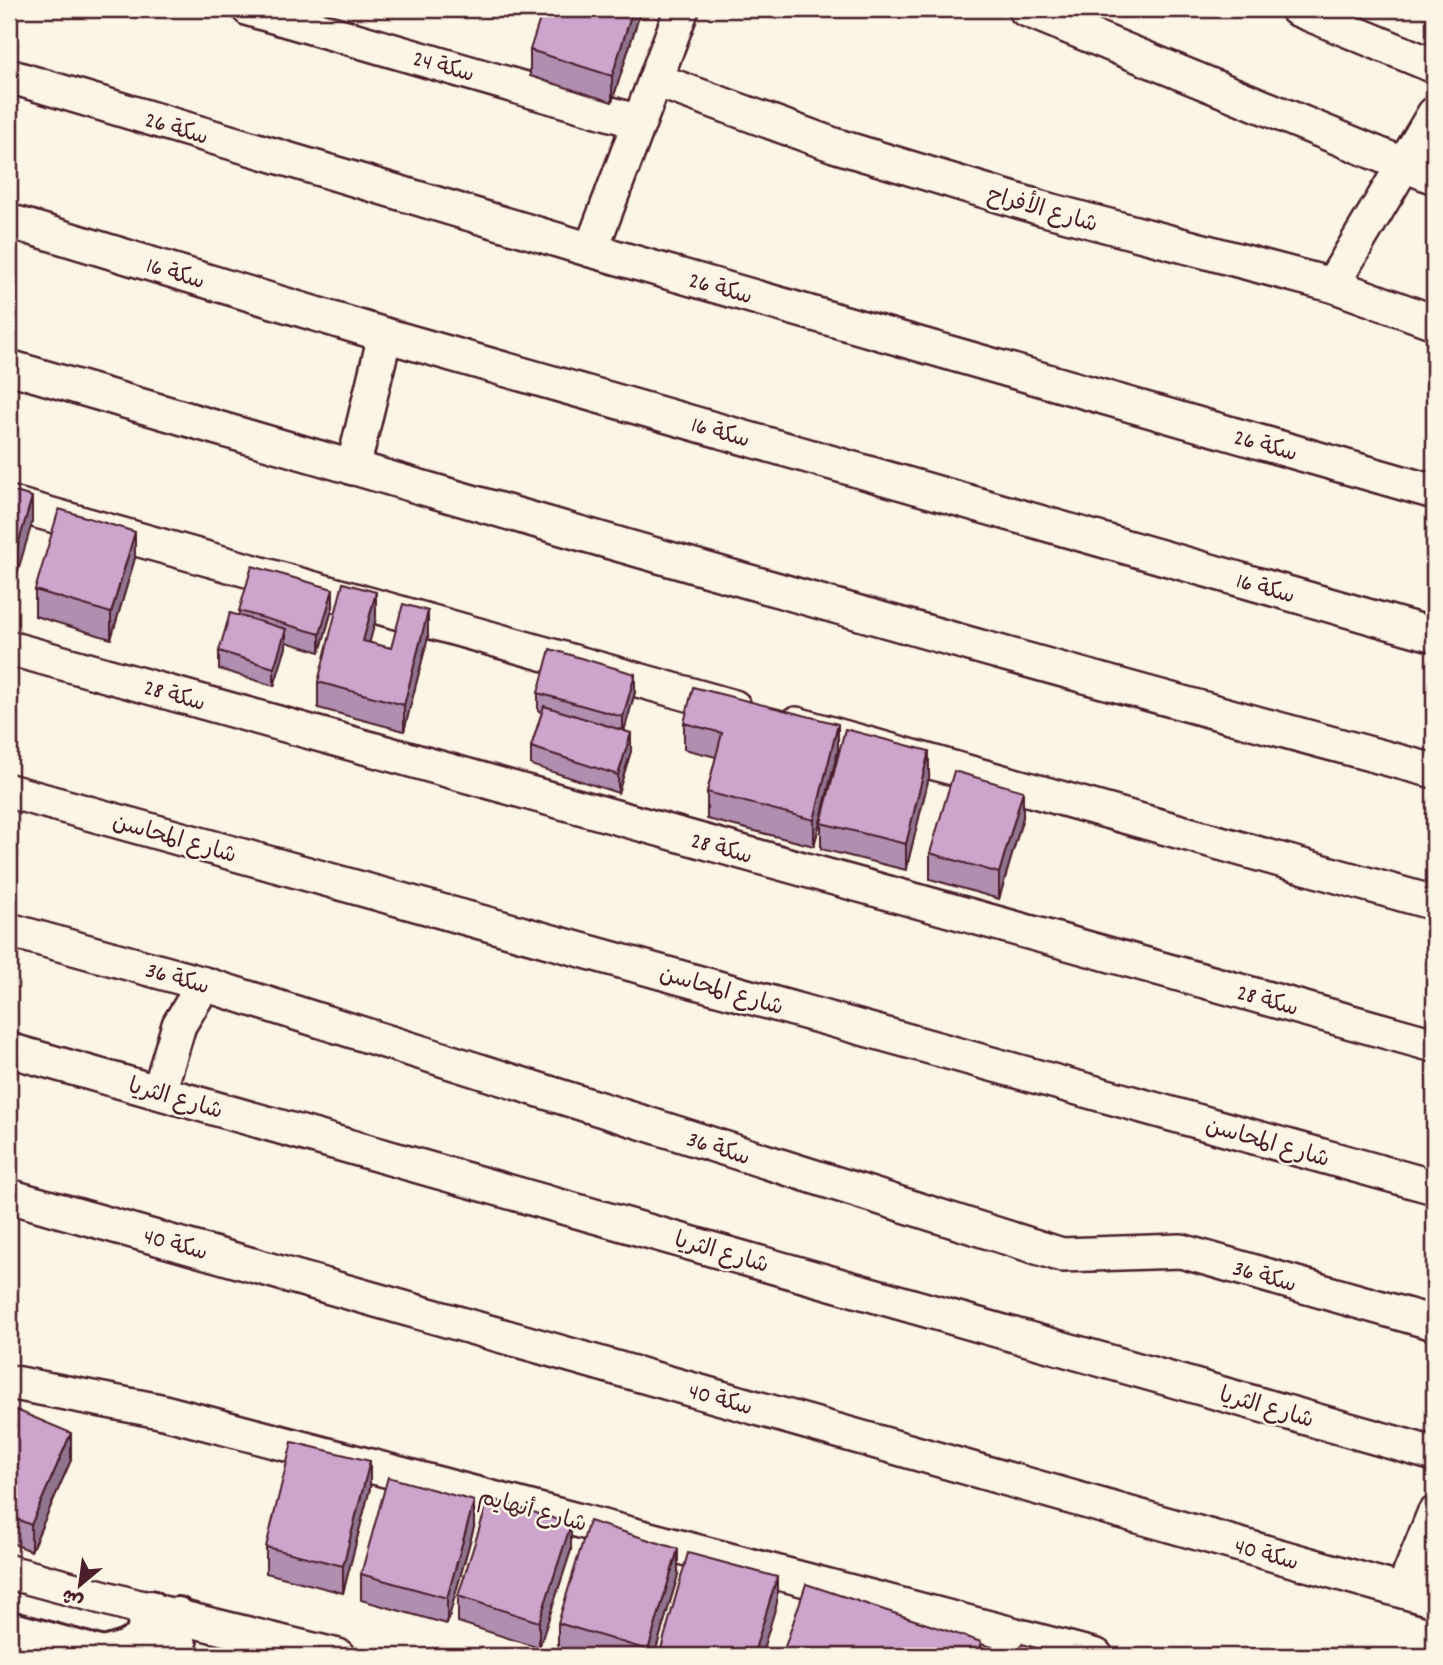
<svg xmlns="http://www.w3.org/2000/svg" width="1443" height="1665" viewBox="0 0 1443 1665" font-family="Dekko,'Playpen Sans Arabic',sans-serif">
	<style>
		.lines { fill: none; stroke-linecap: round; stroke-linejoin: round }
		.minor-casing { stroke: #4a1f2b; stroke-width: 38 }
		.secondary-casing { stroke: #4a1f2b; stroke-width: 44 }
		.minor { stroke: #fcf5e5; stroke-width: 33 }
		.secondary { stroke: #fcf5e5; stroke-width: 38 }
		.wall { fill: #b08eaf; stroke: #4a1f2b; stroke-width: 2 }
		.shaded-wall { fill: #90748f; stroke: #4a1f2b; stroke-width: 2 }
		.building { fill: #cda5cc; stroke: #4a1f2b; stroke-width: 2 }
		.labels { text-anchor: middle; stroke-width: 5; stroke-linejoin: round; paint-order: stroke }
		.street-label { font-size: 23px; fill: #4a1f2b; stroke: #fcf5e5 }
	</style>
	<rect width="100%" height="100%" fill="#fcf5e5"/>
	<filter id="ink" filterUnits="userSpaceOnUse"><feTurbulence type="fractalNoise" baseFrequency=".0143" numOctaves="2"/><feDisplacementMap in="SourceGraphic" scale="14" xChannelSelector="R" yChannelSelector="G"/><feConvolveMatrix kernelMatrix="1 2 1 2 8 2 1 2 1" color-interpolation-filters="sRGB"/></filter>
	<g filter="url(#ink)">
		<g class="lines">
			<g class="minor-casing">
				<g id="minor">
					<polyline points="249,9 639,122"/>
					<polyline points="1025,9 1434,177"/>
					<polyline points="1297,9 1434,66"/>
					<polyline points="9,76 591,250 1434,492"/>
					<polyline points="656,80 834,145 1041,208 1332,285 1434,322"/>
					<polyline points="9,221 385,335 1434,635"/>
					<polyline points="591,250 682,9"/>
					<polyline points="1332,285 1434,114"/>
					<path d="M9,367C483,506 957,644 1434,771"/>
					<polyline points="353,468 385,335"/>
					<polyline points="9,503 734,707"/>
					<polyline points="9,648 1434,1045"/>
					<polyline points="796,724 1434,903"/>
					<polyline points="9,791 1434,1187"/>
					<polyline points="9,930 204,984 1062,1255 1181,1251 1434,1323"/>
					<polyline points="9,1050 1434,1454"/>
					<polyline points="159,1092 179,1025 204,984"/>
					<polyline points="9,1196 1434,1600"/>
					<polyline points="9,1382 160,1411 1096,1656"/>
					<polyline points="9,1572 150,1610 338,1656"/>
					<polyline points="1403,1591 1434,1514"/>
				</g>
			</g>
			<g class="secondary-casing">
				<g id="secondary">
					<polyline points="177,1617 175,1636 179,1656"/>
					<polyline points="9,1631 99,1656"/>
					<polyline points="108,1656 128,1650 145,1640 150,1610"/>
				</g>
			</g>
			<use href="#minor" class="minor"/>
			<use href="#secondary" class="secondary"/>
		</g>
		<g class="wall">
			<polygon points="639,9 639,16 612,102 530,76 530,50"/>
			<polygon points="135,558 111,639 35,616 35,590"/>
			<polygon points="333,606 320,652 286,642 286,647 274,686 219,669 219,651 239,615 239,611"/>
			<polygon points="376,618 369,643 391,648 428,637 404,731 318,708 318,682"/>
			<polygon points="635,692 624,731 631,751 618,793 531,765 531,747 542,712 538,711 538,693"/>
			<polygon points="684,723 838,750 814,846 707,819 707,792 716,757 684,749"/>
			<polygon points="929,777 906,870 821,849 821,823"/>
			<polygon points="1023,817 999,899 930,879 930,853"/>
			<polygon points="9,1407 71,1460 31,1551 9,1542"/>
			<polygon points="370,1488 343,1593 266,1573 266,1547"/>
			<polygon points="474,1527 447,1624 361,1600 361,1574"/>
			<polygon points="571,1550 539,1648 458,1622 458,1596"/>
			<polygon points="678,1575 654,1656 582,1656 558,1649 558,1623"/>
		</g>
		<g class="shaded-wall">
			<polygon points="633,9 639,9 639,16 612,102 612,76"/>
			<polygon points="32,497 32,523 9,601 9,575"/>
			<polygon points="135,532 135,558 111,639 111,613"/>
			<polygon points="333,589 333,606 320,652 320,634"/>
			<polygon points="376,592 376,618 363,667 363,641"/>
			<polygon points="428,611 428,637 404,731 404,705"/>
			<polygon points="286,629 286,647 274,686 274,668"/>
			<polygon points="635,674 635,692 623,735 623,717"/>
			<polygon points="838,724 838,750 814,846 814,820"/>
			<polygon points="631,733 631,751 618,793 618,775"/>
			<polygon points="929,751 929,777 906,870 906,844"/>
			<polygon points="1023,791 1023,817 999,899 999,873"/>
			<polygon points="71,1433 71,1460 31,1551 31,1525"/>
			<polygon points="370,1461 370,1488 343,1593 343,1566"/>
			<polygon points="474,1501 474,1527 447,1624 447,1598"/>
			<polygon points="571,1524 571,1550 539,1648 539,1622"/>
			<polygon points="678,1549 678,1575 654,1656 648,1656 648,1650"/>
			<polygon points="777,1577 777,1603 761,1656 753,1656"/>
			<polygon points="981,1642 981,1656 976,1656"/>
		</g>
		<g class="building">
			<polygon points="543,9 633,9 612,76 530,50"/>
			<polygon points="9,490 32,497 9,575"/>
			<polygon points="59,509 135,532 111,613 35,590"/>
			<polygon points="252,566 333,589 320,634 239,611"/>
			<polygon points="343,583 376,592 363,641 391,648 403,604 428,611 404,705 318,682"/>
			<polygon points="230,613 286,629 274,668 219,651"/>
			<polygon points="550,649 635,674 623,717 538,693"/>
			<polygon points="693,687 838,724 814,820 707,792 722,733 684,723"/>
			<polygon points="544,706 631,733 618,775 531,747"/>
			<polygon points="845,729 929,751 906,844 821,823"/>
			<polygon points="954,771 1023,791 999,873 930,853"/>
			<polygon points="9,1407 71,1433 31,1525 9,1516"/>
			<polygon points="292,1442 370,1461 343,1566 266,1547"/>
			<polygon points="388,1477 474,1501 447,1598 361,1574"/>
			<polygon points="489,1498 571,1524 539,1622 458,1596"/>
			<polygon points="589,1521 678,1549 648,1650 558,1623"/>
			<polygon points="688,1553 777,1577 753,1656 659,1656"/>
			<polygon points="806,1584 981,1642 976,1656 782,1656"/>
			<polygon points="1022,1644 1065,1656 1018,1656"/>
		</g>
	</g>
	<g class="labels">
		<g class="street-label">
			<text transform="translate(444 65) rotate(16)" y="8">سكة 24</text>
			<text transform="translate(177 127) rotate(17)" y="8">سكة 26</text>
			<text transform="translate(1043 208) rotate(16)" y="8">شارع الأفراح</text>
			<text transform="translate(176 272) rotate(17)" y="8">سكة 16</text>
			<text transform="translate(721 287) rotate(16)" y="8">سكة 26</text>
			<text transform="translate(721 431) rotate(16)" y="8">سكة 16</text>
			<text transform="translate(1266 444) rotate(16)" y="8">سكة 26</text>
			<text transform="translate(1266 587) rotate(16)" y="8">سكة 16</text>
			<text transform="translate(175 694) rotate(16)" y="8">سكة 28</text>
			<text transform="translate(175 837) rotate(16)" y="8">شارع المحاسن</text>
			<text transform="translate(722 847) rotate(16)" y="8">سكة 28</text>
			<text transform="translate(178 977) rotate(16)" y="8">سكة 36</text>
			<text transform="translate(722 989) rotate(16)" y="8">شارع المحاسن</text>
			<text transform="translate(1268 999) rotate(16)" y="8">سكة 28</text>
			<text transform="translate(176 1097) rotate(16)" y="8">شارع الثريا</text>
			<text transform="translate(1268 1141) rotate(16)" y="8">شارع المحاسن</text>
			<text transform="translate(719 1147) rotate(18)" y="8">سكة 36</text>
			<text transform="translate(176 1243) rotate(16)" y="8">سكة 40</text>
			<text transform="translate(722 1251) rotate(16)" y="8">شارع الثريا</text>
			<text transform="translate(1265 1275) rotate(16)" y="8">سكة 36</text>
			<text transform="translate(721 1398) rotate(16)" y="8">سكة 40</text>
			<text transform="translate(1267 1406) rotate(16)" y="8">شارع الثريا</text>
			<text transform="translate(533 1509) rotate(15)" y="8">شارع أنهايم</text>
			<text transform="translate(1267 1553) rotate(16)" y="8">سكة 40</text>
		</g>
	</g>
	<rect width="1443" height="1665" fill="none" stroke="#fcf5e5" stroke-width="35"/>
	<rect x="18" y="18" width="1408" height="1630" fill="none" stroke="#4a1f2b" stroke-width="2.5" filter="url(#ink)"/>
	<g transform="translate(80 1585) rotate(209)" stroke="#fcf5e5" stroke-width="5" paint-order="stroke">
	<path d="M0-5L12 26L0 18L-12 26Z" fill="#4a1f2b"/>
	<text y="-10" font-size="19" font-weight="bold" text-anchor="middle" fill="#4a1f2b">ش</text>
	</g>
</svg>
